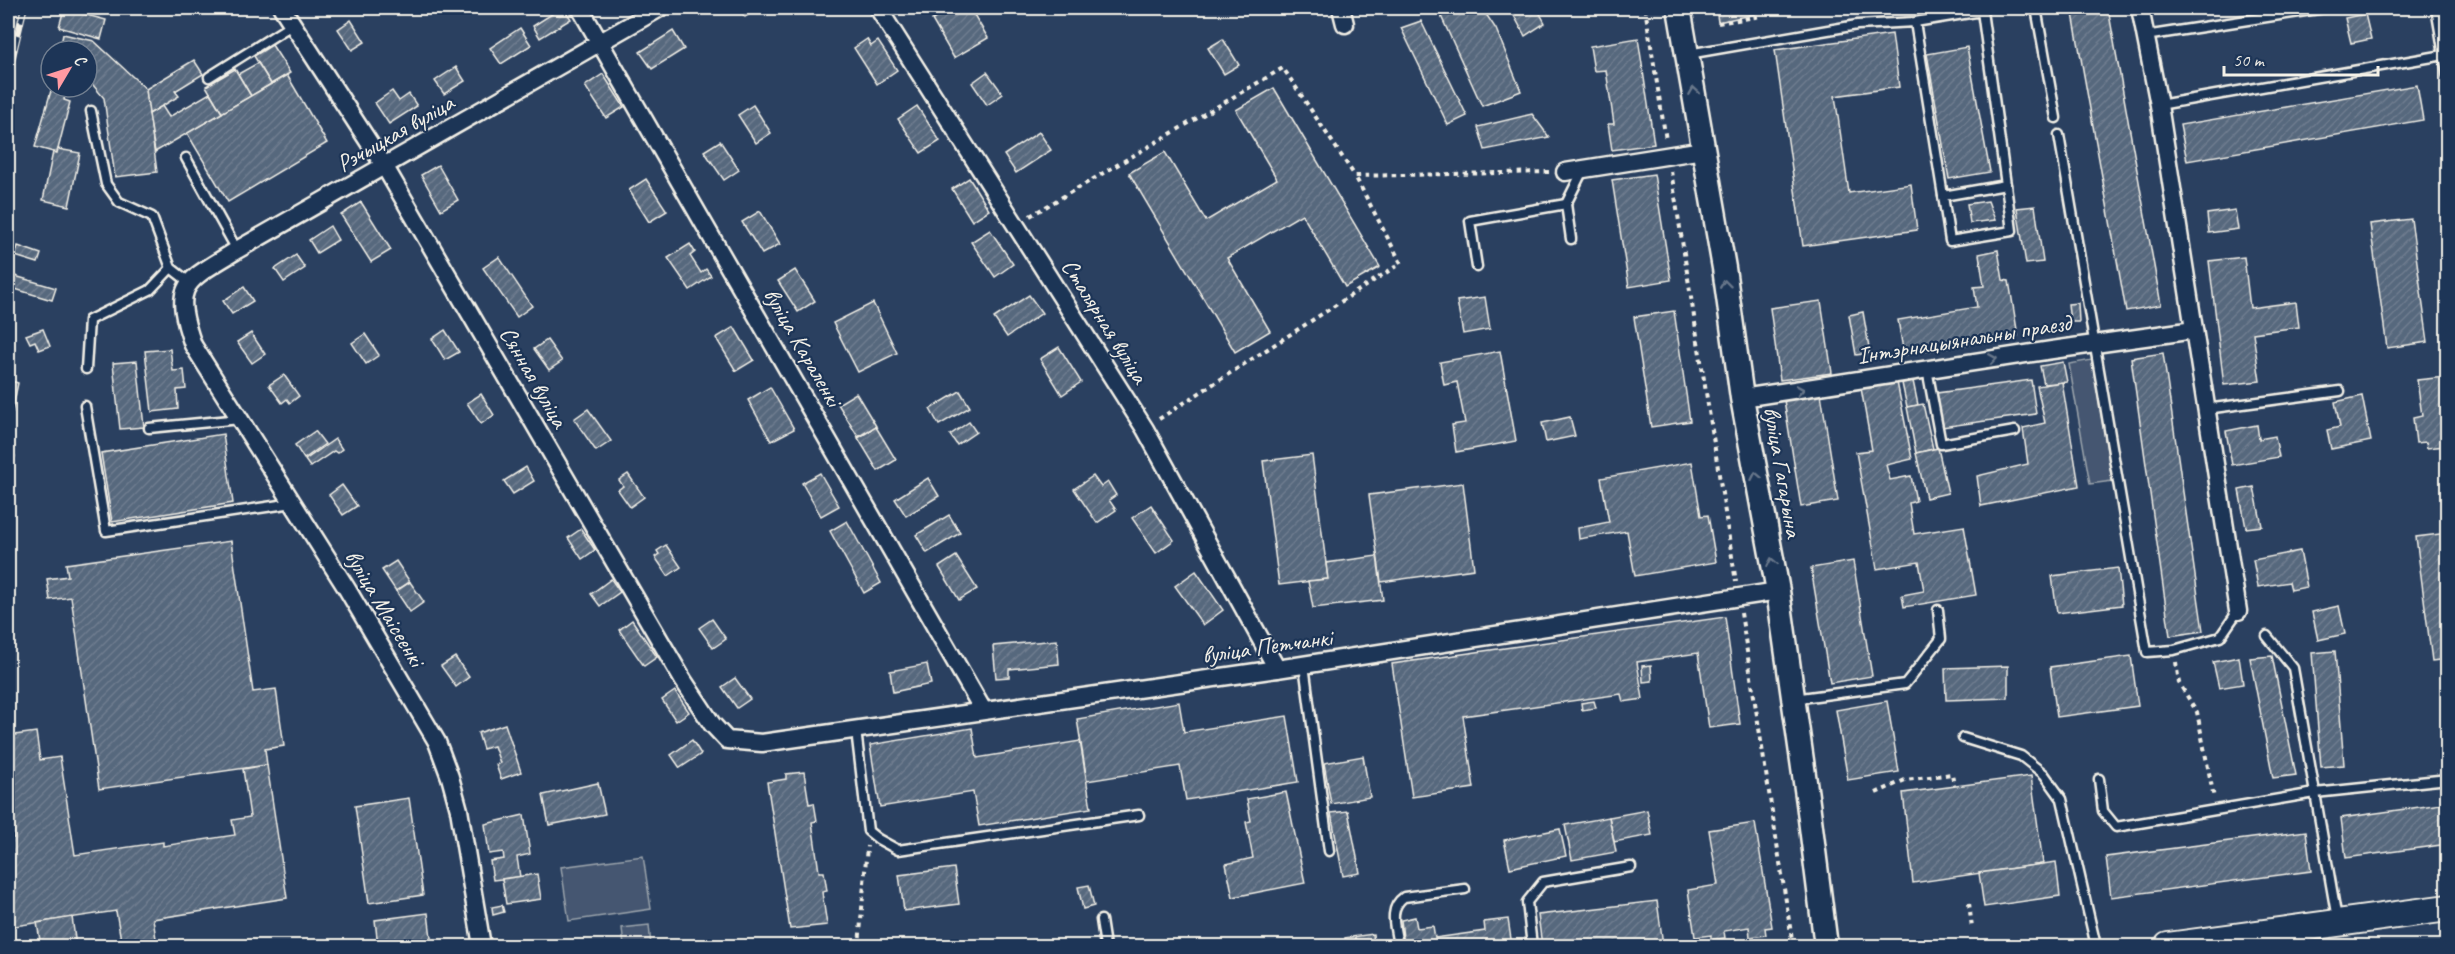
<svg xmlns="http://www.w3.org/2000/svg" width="2455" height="954" viewBox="0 0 2455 954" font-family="Caveat,sans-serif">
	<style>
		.green { fill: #445771; stroke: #9ca4ac; stroke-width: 1.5 }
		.building { fill: url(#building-hatch); stroke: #f4f1e8; stroke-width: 1.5 }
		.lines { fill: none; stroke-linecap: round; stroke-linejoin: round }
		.lane-casing { stroke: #f4f1e8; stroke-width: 13 }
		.street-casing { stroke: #f4f1e8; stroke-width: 21 }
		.secondary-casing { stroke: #f4f1e8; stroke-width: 27 }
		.primary-casing { stroke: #f4f1e8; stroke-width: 30 }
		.path { stroke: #f4f1e8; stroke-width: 4; stroke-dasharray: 4.5 4.5; stroke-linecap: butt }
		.lane { stroke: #1d3557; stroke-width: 8 }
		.street { stroke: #1d3557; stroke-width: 16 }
		.secondary { stroke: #1d3557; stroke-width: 22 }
		.primary { stroke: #1d3557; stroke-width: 26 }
		.rail-casing { stroke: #f4f1e8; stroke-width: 7 }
		.rail { stroke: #1d3557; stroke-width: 4.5; stroke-dasharray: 14; stroke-linecap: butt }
		.oneway { stroke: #68778a }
		.labels { text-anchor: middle; stroke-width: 4.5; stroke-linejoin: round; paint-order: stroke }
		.street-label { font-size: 24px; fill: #f4f1e8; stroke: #1d3557 }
	</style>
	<defs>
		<pattern id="building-hatch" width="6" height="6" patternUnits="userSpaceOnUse" patternTransform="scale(1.5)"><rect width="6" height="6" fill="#56677d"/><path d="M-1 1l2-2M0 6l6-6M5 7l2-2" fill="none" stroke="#6f7d8f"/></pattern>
	</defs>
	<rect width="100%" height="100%" fill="#2a4060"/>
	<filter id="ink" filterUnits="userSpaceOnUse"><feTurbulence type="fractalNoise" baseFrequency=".0167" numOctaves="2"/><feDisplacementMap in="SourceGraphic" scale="12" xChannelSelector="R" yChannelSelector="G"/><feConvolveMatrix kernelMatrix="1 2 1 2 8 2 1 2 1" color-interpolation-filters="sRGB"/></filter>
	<g filter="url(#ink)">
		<g class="green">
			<polygon points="2092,360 2112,481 2090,484 2069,364"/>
			<polygon points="643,856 651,909 569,921 561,867"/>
			<polygon points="649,925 651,946 624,946 622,928"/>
		</g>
		<g class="building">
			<polygon points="548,8 564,8 571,19 540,38 533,26 552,14"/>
			<polygon points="739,8 759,8 745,17"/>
			<polygon points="954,8 970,8 988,38 954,58 932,20"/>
			<polygon points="1450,8 1482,8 1496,29 1521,91 1482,106 1441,16"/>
			<polygon points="1510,8 1537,8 1545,23 1525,36"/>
			<polygon points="1716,8 1754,8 1755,14 1718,22"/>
			<polygon points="2072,8 2108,8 2161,305 2126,311"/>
			<polygon points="2160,8 2182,8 2161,11"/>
			<polygon points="64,9 106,20 101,39 59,27"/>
			<polygon points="2365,14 2371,39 2351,43 2345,18"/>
			<polygon points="351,20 365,42 352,50 338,29"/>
			<polygon points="1421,21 1467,116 1448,125 1401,28"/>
			<polygon points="520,28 531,45 501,64 490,48"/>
			<polygon points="673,31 684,49 652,69 640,52"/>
			<polygon points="63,34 94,41 146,89 157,172 115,177 104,98 87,78 87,51 60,51"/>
			<polygon points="1892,34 1899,87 1835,96 1849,193 1911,184 1917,230 1803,246 1775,50"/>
			<polygon points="1638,38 1654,144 1612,150 1608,124 1614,124 1606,70 1594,71 1590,46"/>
			<polygon points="867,39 871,46 878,41 897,70 877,84 854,48"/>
			<polygon points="1223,39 1239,65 1224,74 1208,48"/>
			<polygon points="272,45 290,73 271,84 254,56"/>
			<polygon points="1967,47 1990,172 1949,179 1927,54"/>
			<polygon points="194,60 203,74 175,91 179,96 149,114 146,89"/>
			<polygon points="258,63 271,84 251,96 238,74"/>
			<polygon points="456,67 465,81 444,94 435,81"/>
			<polygon points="235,69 251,96 222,113 206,86"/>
			<polygon points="987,72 1003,94 987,105 972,83"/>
			<polygon points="603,74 624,107 606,118 585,86"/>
			<polygon points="287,75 327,143 228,202 187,133"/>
			<polygon points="2417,85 2423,120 2187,161 2180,125"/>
			<polygon points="52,87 67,87 64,100 70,102 57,153 35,147"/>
			<polygon points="1274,88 1380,267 1345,287 1302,214 1227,258 1270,331 1235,352 1129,173 1165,152 1206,221 1277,179 1236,110"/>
			<polygon points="392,91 399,101 409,94 417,106 389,124 375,103"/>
			<polygon points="210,93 222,113 155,152 149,114 162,106 169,117"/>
			<polygon points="753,105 771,133 756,143 738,115"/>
			<polygon points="917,106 940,141 921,153 898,119"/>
			<polygon points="1532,114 1549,137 1485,150 1478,127"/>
			<polygon points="1039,132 1051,150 1016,173 1004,155"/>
			<polygon points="720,141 739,170 724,180 704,151"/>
			<polygon points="58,149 80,153 69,206 43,200 53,152 57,153"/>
			<polygon points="438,165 458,200 441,210 421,175"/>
			<polygon points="1654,174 1671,280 1629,287 1612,180"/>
			<polygon points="969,178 989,210 972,221 952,189"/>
			<polygon points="646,179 667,211 649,222 629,190"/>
			<polygon points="1988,201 1995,220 1970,223 1967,204"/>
			<polygon points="361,202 391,250 371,262 341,215"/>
			<polygon points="2035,206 2043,262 2026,264 2017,208"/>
			<polygon points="2235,210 2238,229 2209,233 2207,214"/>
			<polygon points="760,211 780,244 762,254 742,222"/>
			<polygon points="2411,219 2428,342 2387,348 2370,224"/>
			<polygon points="330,226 338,240 317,253 309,240"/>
			<polygon points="990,230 1013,264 995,277 971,242"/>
			<polygon points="690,244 695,252 690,256 701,273 706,269 711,276 690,290 668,258"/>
			<polygon points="18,246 41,254 38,263 15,256"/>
			<polygon points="1998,250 2003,280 2009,281 2018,336 1904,355 1898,320 1977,307 1974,287 1984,286 1979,254"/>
			<polygon points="296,255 305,268 284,282 275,269"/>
			<polygon points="499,257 532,306 517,317 483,268"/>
			<polygon points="2244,257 2250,308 2296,302 2299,327 2253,333 2260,381 2224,385 2209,261"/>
			<polygon points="795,270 815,301 798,312 778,281"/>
			<polygon points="8,274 56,288 52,300 8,287"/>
			<polygon points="244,287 253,301 232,314 223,301"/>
			<polygon points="1029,295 1042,313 1007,337 994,318"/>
			<polygon points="1485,297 1490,329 1463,334 1457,301"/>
			<polygon points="1821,301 1832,373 1780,380 1770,308"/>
			<polygon points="873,303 897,353 858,372 833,323"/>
			<polygon points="2078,303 2079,322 2070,322 2068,304"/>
			<polygon points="1674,311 1690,421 1651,427 1634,317"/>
			<polygon points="1863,312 1870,353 1856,355 1849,315"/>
			<polygon points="734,327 754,360 736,371 716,338"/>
			<polygon points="43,329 50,346 39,350 35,341 30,343 26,335"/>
			<polygon points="445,330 459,352 445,360 432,339"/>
			<polygon points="251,333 265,354 252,363 237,342"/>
			<polygon points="365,334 379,355 366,364 352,343"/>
			<polygon points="547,340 562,361 549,370 534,349"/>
			<polygon points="1059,347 1081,382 1062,395 1040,359"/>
			<polygon points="170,349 173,371 184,370 186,389 177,390 178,409 152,412 145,351"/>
			<polygon points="1500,351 1516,441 1456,452 1452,425 1465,423 1457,382 1444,385 1440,362"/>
			<polygon points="2163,353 2203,631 2170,636 2131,358"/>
			<polygon points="137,361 144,427 120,429 113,363"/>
			<polygon points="2063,362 2067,382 2044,384 2040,366"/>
			<polygon points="284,375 299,396 290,403 287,399 282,403 269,385"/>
			<polygon points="2445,377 2448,437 2444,438 2445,446 2427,448 2426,442 2416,443 2413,418 2422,416 2417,380"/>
			<polygon points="8,380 18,383 12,412 8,412"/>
			<polygon points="2031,380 2036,414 1942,427 1937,393"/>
			<polygon points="1913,381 1918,405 1907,407 1902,383"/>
			<polygon points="1897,382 1912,459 1886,465 1890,480 1911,476 1916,501 1909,503 1914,534 1964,526 1976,595 1904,607 1902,595 1924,591 1919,562 1877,569 1856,452 1872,450 1861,388"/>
			<polygon points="2062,382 2079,486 1981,506 1977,476 2028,464 2023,428 2045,423 2037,386"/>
			<polygon points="770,387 794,429 771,441 748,400"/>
			<polygon points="960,391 970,407 939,425 930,409"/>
			<polygon points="856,393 876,426 858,437 838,404"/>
			<polygon points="481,394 494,415 481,424 467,403"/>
			<polygon points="1821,394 1838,501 1801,507 1784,400"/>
			<polygon points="2362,396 2371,441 2331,449 2327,430 2340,427 2335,402"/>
			<polygon points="1923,404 1933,449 1916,453 1907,407"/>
			<polygon points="588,409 611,441 596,451 574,419"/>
			<polygon points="1570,417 1575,436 1546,442 1542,423"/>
			<polygon points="969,422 976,432 957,445 950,435"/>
			<polygon points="2257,425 2259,439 2275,436 2279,457 2232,465 2226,431"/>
			<polygon points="876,427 896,460 878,471 858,438"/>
			<polygon points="315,431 325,444 304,459 295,445"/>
			<polygon points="223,434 233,503 112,522 101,453"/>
			<polygon points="335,439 342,449 337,453 334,451 310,467 305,460"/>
			<polygon points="1938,448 1948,493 1926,498 1916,453"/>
			<polygon points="8,454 15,456 8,481"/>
			<polygon points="1312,455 1328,579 1279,585 1263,461"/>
			<polygon points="1692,462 1701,516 1708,515 1716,562 1635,576 1627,531 1579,539 1578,528 1609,522 1601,478"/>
			<polygon points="526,467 534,481 513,494 504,481"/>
			<polygon points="820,473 839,506 821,516 802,483"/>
			<polygon points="628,474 644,497 630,507 618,490 623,486 619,480"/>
			<polygon points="1093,476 1101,487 1108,482 1116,495 1109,500 1116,510 1097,523 1074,489"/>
			<polygon points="928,478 939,496 906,516 895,499"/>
			<polygon points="1463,483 1474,569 1381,582 1369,495"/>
			<polygon points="342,485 357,506 343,515 329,495"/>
			<polygon points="2254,487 2262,526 2246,528 2239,490"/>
			<polygon points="1151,505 1174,540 1156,553 1132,518"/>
			<polygon points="949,515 960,533 927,553 916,535"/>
			<polygon points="847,521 881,583 864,593 830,531"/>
			<polygon points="581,529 595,550 582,559 568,538"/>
			<polygon points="2448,533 2448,659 2432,661 2416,537"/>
			<polygon points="231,541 253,692 276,689 284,746 265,749 267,765 99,789 71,597 50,600 47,579 68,576 66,564"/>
			<polygon points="666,545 681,567 668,576 655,557 659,554 657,551"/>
			<polygon points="2300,551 2307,587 2291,590 2289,582 2258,587 2253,560"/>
			<polygon points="956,556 977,589 959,600 939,567"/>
			<polygon points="1377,556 1383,600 1313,608 1308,581 1328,579 1326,563"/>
			<polygon points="396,561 410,582 396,591 382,570"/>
			<polygon points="1853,561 1872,676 1830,683 1811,568"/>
			<polygon points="2118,568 2122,605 2057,613 2052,576"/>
			<polygon points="1196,571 1223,610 1203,625 1175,586"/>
			<polygon points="611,579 620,592 600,606 591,594"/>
			<polygon points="410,582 424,602 410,612 396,591"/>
			<polygon points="2339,606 2345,634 2318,640 2312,612"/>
			<polygon points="1725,617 1740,724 1709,728 1698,653 1637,662 1643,699 1623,702 1621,694 1463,716 1474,788 1412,797 1392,664"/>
			<polygon points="712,619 726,639 713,648 699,628"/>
			<polygon points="632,620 657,657 644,666 619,630"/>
			<polygon points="1057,640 1059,664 1009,669 1009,677 996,678 993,646"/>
			<polygon points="2335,651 2344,765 2321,767 2312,653"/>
			<polygon points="2131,656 2138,706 2057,717 2050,667"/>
			<polygon points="2272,656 2296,775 2273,778 2250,658"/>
			<polygon points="455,657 469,677 456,687 441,666"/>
			<polygon points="2239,657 2243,684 2219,688 2213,662"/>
			<polygon points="927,664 931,684 893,692 890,671"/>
			<polygon points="1651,665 1652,681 1643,682 1642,666"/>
			<polygon points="2008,666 2008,698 1946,700 1945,668"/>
			<polygon points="735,678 750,699 737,708 722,687"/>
			<polygon points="675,691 689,712 676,721 662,700"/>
			<polygon points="1594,701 1596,708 1582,710 1581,703"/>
			<polygon points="1887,701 1899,772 1848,780 1836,710"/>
			<polygon points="1179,702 1184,732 1287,716 1298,782 1186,800 1180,766 1087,781 1077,719"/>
			<polygon points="505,724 521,772 501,779 496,765 500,763 494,746 483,749 478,733"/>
			<polygon points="972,728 977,758 1080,741 1091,808 979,826 973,792 880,807 870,745"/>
			<polygon points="36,732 40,760 60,757 75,855 163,842 163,846 235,835 232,820 250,817 243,769 267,765 287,898 153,919 157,945 148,946 122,946 116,911 8,927 8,839 14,838 8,802 8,736"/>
			<polygon points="692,740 701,754 680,768 671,755"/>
			<polygon points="1363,756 1370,797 1331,804 1324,763"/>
			<polygon points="804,772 809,804 814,803 817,821 812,822 819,872 824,872 827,891 822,892 827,925 790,929 767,782 786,779 786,774"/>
			<polygon points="2031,776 2043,864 1913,883 1903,793"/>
			<polygon points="598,783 605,814 549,825 543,795"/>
			<polygon points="1286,792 1305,883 1233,897 1226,864 1253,858 1246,822 1251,821 1247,799"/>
			<polygon points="409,798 423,895 369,903 355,806"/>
			<polygon points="2448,803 2448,844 2346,858 2341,818"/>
			<polygon points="1647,810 1652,835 1614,842 1609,817"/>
			<polygon points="1348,811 1360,873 1343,876 1331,813"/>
			<polygon points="524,815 530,854 517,857 520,877 493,880 490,861 504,859 503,852 489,854 485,824"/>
			<polygon points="1609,817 1616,852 1572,860 1565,825"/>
			<polygon points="1755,823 1772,927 1765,928 1766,935 1750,937 1749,927 1724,931 1725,938 1711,940 1711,935 1695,937 1688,890 1718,885 1709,830"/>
			<polygon points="1560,829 1566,856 1510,868 1504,840"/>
			<polygon points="2306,831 2311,871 2111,897 2106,857"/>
			<polygon points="2056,862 2060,896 1984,907 1979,873"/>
			<polygon points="954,868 959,904 904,911 899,875"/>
			<polygon points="537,874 541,899 506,904 502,879"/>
			<polygon points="1089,885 1094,906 1083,909 1078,887"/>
			<polygon points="1657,901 1663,945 1542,946 1538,915"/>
			<polygon points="502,905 504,912 493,915 492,907"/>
			<polygon points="428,913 432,946 378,946 375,920"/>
			<polygon points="72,917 76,946 41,946 37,923"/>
			<polygon points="1415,917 1417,928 1433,926 1435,938 1485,931 1484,922 1508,919 1512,946 1404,946 1401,920"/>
			<polygon points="1373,934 1374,946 1346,946 1345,938"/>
		</g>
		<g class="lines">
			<g class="lane-casing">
				<g id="lane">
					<polyline points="2036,8 2056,118"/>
					<polyline points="2436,8 2448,78"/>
					<polyline points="2145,36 2325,8"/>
					<polyline points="1688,54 1857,25 1915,22 1982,11 2006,185 1943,196 1915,22"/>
					<polyline points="209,77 293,24"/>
					<polyline points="2159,105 2444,55"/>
					<polyline points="91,111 106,184 119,202 152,217 171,268 189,282"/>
					<polyline points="2059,135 2147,652 2174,650 2220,637 2238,611"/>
					<polyline points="186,158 237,250"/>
					<polyline points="1943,196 1950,241 2012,231 2006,185"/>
					<polyline points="1571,239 1566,204 1583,170"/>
					<polyline points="1477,267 1470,221 1566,204"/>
					<polyline points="86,369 89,320 150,290 171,268"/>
					<polyline points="1927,369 1941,444 2015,431"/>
					<polyline points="85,406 106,531 293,503"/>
					<polyline points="2206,409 2340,391"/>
					<polyline points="149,428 240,419"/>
					<polyline points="2267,636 2293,668 2315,793 2448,779"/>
					<polyline points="1304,665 1329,851"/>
					<polyline points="1794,699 1905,684 1941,639 1938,610"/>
					<polyline points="856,730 868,831 878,839 898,850 1139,815"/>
					<polyline points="1963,738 2021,756 2044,774 2062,799 2096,946"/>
					<polyline points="2099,779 2103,811 2116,827 2315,793 2337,919"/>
					<polyline points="1101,920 1105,946"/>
					<path d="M1398,946C1396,929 1387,909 1404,897L1465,889"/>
					<polyline points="1532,946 1527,902 1543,882 1631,867"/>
				</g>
			</g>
			<g class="street-casing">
				<g id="street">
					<polyline points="282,8 385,167 683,680 712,724 727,740 762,743 1277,669 1778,591"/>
					<polyline points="580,8 983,710"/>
					<polyline points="878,8 1145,429 1277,669"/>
					<polyline points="1341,8 1345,24"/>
					<polyline points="2140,8 2159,105 2238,611"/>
					<polyline points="1565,172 1703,150"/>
					<polyline points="1742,398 2052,350 2194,330"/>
					<path d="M482,946L459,810L450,777L437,742L347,589L193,345C171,282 186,282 237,250L660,8"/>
				</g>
			</g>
			<g class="secondary-casing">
				<polyline id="secondary" points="1679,8 1724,268 1742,398 1778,591 1808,803 1826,946"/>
			</g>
			<g class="primary-casing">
				<polyline id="primary" points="2168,946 2448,908"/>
			</g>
			<g class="path">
				<polyline points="1645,8 1666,140"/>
				<polyline points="1718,23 1762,16"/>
				<polyline points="1671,171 1736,582"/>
				<polyline points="1030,216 1283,68 1355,176"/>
				<polyline points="1159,419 1401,263 1355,176 1549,172"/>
				<polyline points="1741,613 1793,946"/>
				<polyline points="2176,662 2179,683 2197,712 2214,798"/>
				<polyline points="1876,793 1905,780 1952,774 1954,786"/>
				<polyline points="1969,903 1972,928"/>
				<polyline points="859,946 867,846"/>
			</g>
			<use href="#lane" class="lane"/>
			<use href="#street" class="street"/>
			<use href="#secondary" class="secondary"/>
			<use href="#primary" class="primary"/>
			<g class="rail-casing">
				<g id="rail">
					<polyline points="8,17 10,8"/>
					<polyline points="8,76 24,8"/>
				</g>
			</g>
			<use href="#rail" class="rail"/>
		</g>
		<defs><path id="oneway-chevron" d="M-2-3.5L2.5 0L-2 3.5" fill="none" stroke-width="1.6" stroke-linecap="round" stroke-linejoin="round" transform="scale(1.5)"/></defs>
		<g class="oneway">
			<use href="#oneway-chevron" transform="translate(1694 91) rotate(-99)"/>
			<use href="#oneway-chevron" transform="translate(1725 284) rotate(-97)"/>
			<use href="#oneway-chevron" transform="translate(1993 359) rotate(-9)"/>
			<use href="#oneway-chevron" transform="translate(1800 390) rotate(-9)"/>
			<use href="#oneway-chevron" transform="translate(1756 476) rotate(-101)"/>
			<use href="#oneway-chevron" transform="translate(1772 562) rotate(-101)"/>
		</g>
	</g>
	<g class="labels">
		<g class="street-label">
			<text transform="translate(395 133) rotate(-30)" y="8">Рэчыцкая вуліца</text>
			<text transform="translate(1105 321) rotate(58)" y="8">Сталярная вуліца</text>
			<text transform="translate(1964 339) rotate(-9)" y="8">Інтэрнацыянальны праезд</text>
			<text transform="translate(803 347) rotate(60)" y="8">вуліца Караленкі</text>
			<text transform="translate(534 377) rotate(60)" y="8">Сянная вуліца</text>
			<text transform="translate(1783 472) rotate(80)" y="8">вуліца Гагарына</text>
			<text transform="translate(385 608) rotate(59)" y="8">вуліца Маісеенкі</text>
			<text transform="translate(1267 646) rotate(-8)" y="8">вуліца Петчанкі</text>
		</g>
	</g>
	<rect width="2455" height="954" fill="none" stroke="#1d3557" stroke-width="30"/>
	<rect x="15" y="15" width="2425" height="924" fill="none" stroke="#f4f1e8" stroke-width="2" filter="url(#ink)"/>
	<g transform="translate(69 69) rotate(51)"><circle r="28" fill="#1d3557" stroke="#738091" stroke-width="1.5"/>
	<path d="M0-4.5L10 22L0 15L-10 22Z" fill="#ff9aa2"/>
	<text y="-9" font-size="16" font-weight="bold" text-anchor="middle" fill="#f4f1e8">С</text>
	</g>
	<path d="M2224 66v9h154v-9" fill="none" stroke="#f4f1e8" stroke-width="3"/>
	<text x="2233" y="66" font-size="18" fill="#f4f1e8" stroke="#1d3557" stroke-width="4.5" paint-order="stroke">50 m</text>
</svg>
